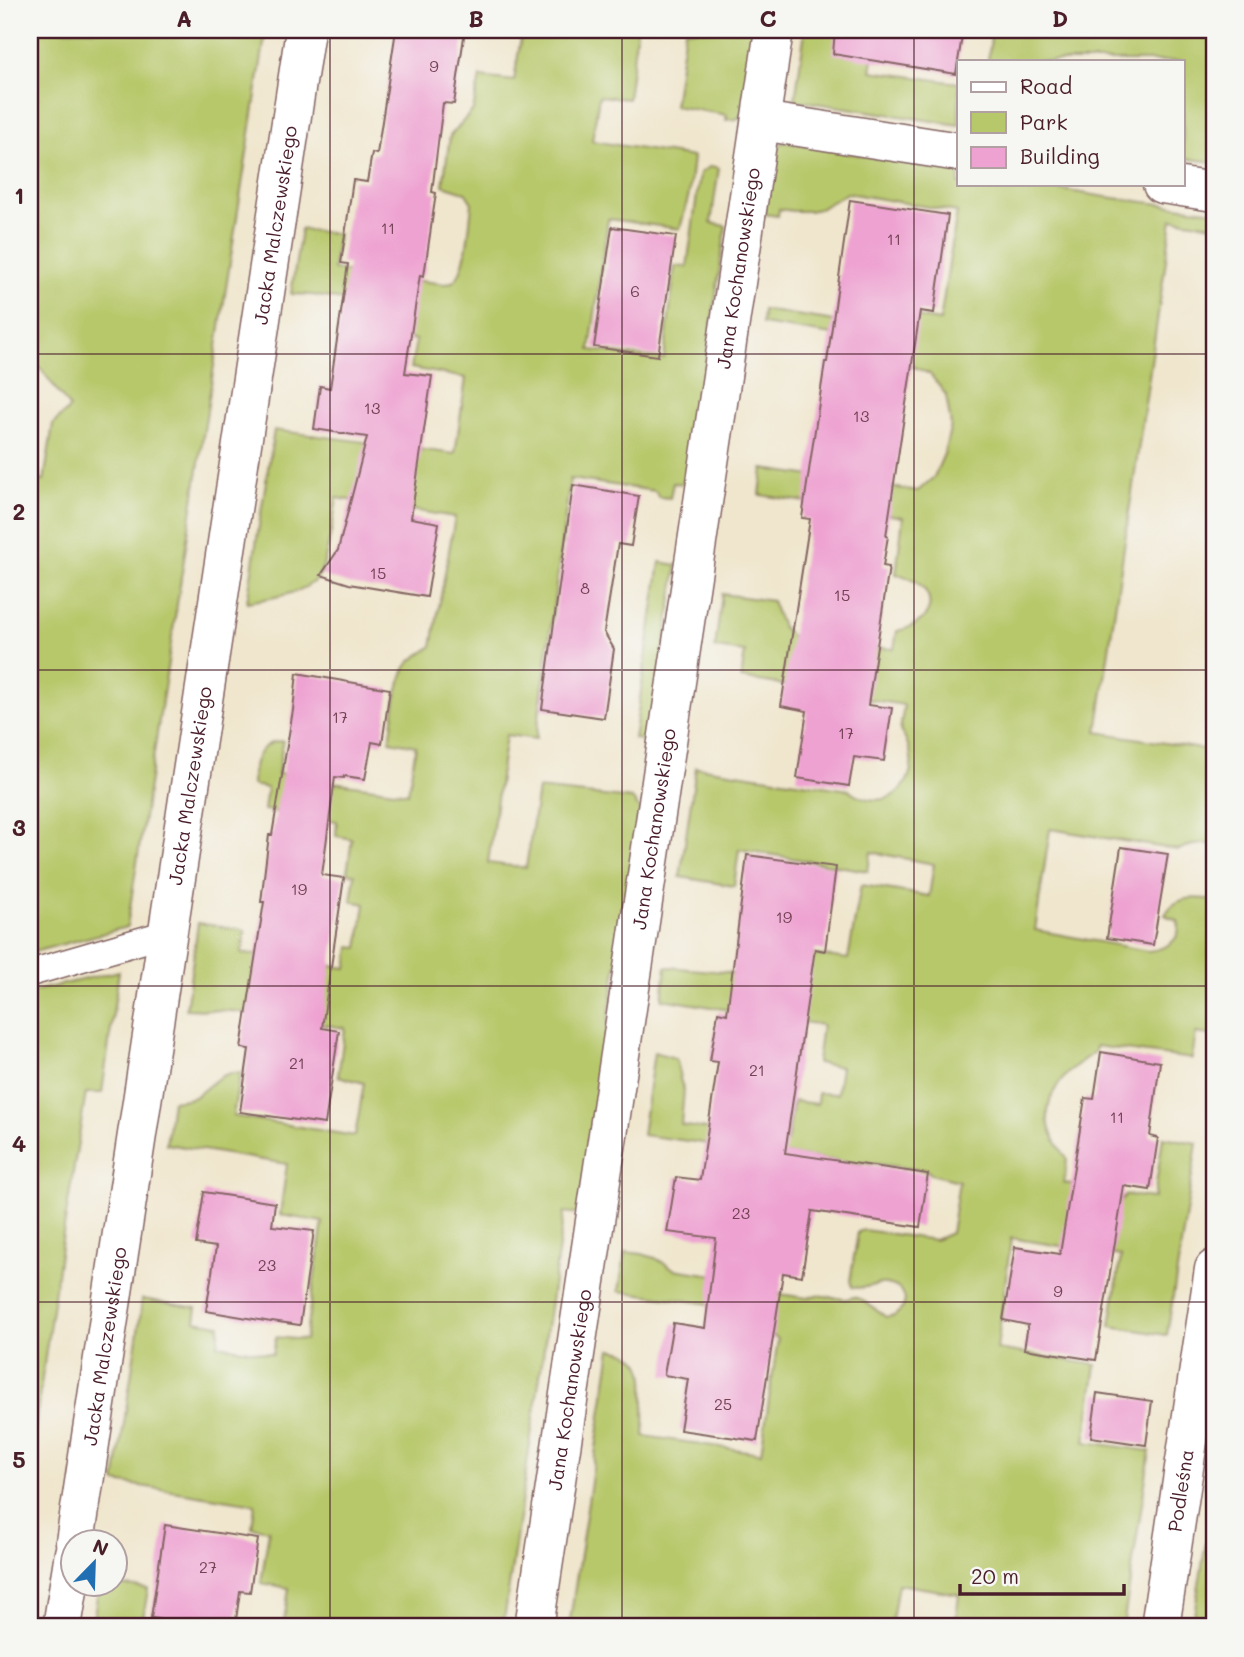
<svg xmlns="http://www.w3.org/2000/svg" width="1244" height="1657" viewBox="0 0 1244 1657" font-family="Mali,sans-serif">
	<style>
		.green { fill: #b7c86a; stroke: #80744a; stroke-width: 2 }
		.building { fill: #eea2d1 }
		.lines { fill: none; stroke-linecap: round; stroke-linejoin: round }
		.lane-casing { stroke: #846564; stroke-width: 29 }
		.street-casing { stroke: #846564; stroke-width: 41 }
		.lane { stroke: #fff; stroke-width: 26 }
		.street { stroke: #fff; stroke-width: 38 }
		.grid { fill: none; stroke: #4a1f2b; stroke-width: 2; stroke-opacity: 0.55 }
		.labels { text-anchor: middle; stroke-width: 7; stroke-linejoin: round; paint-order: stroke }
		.number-label { font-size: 16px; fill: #734054 }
		.street-label { font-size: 19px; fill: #4a1f2b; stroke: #f6f6f2 }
		.neatline { fill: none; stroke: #4a1f2b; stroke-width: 2.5 }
		.grid-label { font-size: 23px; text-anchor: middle; font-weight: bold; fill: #4a1f2b }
	</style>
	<rect width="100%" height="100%" fill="#f6f6f2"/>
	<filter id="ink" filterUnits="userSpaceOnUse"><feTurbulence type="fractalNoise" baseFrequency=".0143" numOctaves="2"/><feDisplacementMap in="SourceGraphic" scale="14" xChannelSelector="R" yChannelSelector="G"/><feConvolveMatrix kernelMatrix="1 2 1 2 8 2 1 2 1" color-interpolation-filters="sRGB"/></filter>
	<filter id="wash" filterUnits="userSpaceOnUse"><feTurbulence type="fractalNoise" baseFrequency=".00686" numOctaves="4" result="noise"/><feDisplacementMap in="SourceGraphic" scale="28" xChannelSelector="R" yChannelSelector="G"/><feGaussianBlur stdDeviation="1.57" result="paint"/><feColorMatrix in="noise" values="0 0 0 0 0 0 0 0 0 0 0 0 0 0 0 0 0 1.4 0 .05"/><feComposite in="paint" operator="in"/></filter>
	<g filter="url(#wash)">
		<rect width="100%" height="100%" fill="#f0e6cd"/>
		<g class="green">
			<polygon points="30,30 266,30 127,927 30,953 30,479 44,481 53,424 70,408 30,354 30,196 37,152 30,151"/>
			<path d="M522,30H637L628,99L599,96L592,141L693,157L689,194L680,229L608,219L590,350L664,359L675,266L687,267L700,173L711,166L719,168L711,223L726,226L688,484L673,483L670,498L659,497L655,491L570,479L536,739L506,735L488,863L526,868L538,789L632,799L640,809L579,1214L564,1212L503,1627H283L289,1588L261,1583L269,1530L252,1527L255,1504L115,1482L140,1318L142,1299L197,1308L195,1321L220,1325L218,1345L273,1354L276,1337L305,1340L323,1222L280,1215L287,1164L166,1144L172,1101C179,1100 188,1100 194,1097C210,1087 220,1070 240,1073L233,1116L355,1136L364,1083L338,1076L345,1028L232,1011L186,1009L198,923L245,930L242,953L347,968L350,947L358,948L365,904L351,901L355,874L347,873L352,839L336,836L337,821L264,810L267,788L252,785C252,764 258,741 283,741L278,774L408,793L416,746L390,741C394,719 395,681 409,663C415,657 425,652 432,646L455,517L337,498C334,515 327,565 318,577C305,594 267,599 247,602L274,430L455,454L466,378L411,368L416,340L389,336L392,308L312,295L291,294L301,229L338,234L333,270L445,284C450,283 452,283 455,280C467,268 470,221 472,203L465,192L443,185L450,136L473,110L480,77L514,81Z"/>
			<polygon points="685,30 756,30 743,113 737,119 726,120 727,115 674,106"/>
			<polygon points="805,30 878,30 871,71 959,83 959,125 795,100"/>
			<polygon points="992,30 1214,30 1214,162 1183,158 1183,61 988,61"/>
			<path d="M784,142L959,172V184H1026L1106,197L1214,211V225L1172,219L1097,732L1214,751V844C1201,843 1191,844 1178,850L1050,829L1035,930L1148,951C1165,949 1183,941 1178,921L1165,915C1175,895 1196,897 1214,900V1036L1196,1033L1192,1059L1096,1046L1095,1052C1069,1068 1039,1096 1050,1129C1053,1140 1061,1149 1067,1159L1064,1183L1092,1188L1121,1201L1126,1195L1154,1198L1163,1137L1197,1143L1167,1335L1110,1326L1121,1256L1011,1238L997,1349L1096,1365L1085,1442L1150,1451L1123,1627H955L959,1594L898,1584L891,1627H569L611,1349C646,1354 645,1371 644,1402C644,1413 645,1424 644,1436L761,1453L778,1339L770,1334L759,1311L619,1291L625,1252L642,1254L655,1258L674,1269L734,1278L759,1291L807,1298L816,1295L846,1299L854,1297L862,1300L886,1317L894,1316C912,1304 906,1287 886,1284C874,1282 866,1291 852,1287L850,1281L858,1232L864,1230L935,1240L951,1233L959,1181L931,1174L928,1171L864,1162L861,1164L642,1135L654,1052L675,1058L677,1061L680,1079L684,1090L681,1125L787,1142L794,1101L817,1104L818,1093L837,1094L841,1067L817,1063L822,1025L662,999L666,967L772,976L784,951L848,959L861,885L929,896L934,864L871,852L868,871L739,849L734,886L680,877L696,767L849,790C885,817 923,784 908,745C906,740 903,735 900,731L904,705L741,678L745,652L715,648L722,594L772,601L782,627L793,638L810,643L894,649L897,631C942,622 939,583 896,574L903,517L760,495L763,469L918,491L934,477L944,454L951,425L946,395L930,374L845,337L762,324L763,310L835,321L839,304L940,321L957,212L847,193L821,208L810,211H793L779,209L778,216L764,214L773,150Z"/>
			<polygon points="660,562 677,565 650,741 634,739"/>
			<polygon points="119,971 102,1093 86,1093 62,1240 34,1434 30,1433 30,992"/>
			<polygon points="1209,1524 1214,1525 1214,1627 1192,1627"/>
			<polygon points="99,1584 112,1584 148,1589 142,1624 161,1627 92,1627"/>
		</g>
		<g id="blocks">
			<g class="building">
				<polygon points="396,30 465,30 454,104 443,103 432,192 436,193 424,276 420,275 405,373 432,376 411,518 439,523 427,597 349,584 321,575 338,550 367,437 314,429 320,386 330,388 348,264 341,263 353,180 367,182 372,153 377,154"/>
				<polygon points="835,30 963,30 956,74 833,54"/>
				<polygon points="850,200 948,215 934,313 920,311 886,536 888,536 883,566 889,567 868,705 892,708 884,761 854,757 849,786 797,778 807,711 781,706 810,519 802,518 825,362 827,362"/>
				<polygon points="612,227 676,236 658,356 594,347"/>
				<polygon points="573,485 639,496 631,546 618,544 604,632 614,649 604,718 542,709"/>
				<polygon points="297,673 390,689 382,744 372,742 365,779 344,776 344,778 335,777 322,875 344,878 322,1028 339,1031 325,1124 240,1112 249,1049 241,1048 264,902 261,902 269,835 272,835 293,710"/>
				<polygon points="1121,847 1168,854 1153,945 1107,938"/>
				<polygon points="747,855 836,867 825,951 815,949 785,1153 928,1174 920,1227 812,1211 802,1276 783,1273 757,1441 680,1430 688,1379 664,1375 673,1323 705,1328 716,1238 667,1232 676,1177 700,1180 718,1062 710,1061 718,1012 727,1014"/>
				<polygon points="1101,1052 1160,1062 1150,1136 1158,1138 1150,1190 1124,1186 1096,1360 1024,1349 1028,1325 1003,1320 1015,1247 1060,1254 1085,1098 1094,1099"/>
				<polygon points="204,1192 275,1203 272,1226 314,1231 300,1325 272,1321 271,1322 206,1311 216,1247 196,1244"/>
				<polygon points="1097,1393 1152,1401 1146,1445 1091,1437"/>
				<polygon points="165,1525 258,1539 250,1592 240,1591 235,1627 182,1627 183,1622 151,1618"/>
			</g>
		</g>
	</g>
	<g filter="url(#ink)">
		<use href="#blocks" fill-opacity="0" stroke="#846564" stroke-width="2"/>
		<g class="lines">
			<g class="lane-casing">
				<polyline id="lane" points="30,973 168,933"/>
			</g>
			<g class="street-casing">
				<g id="street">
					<polyline points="761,121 959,152"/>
					<polyline points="1162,184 1214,192"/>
					<path id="s1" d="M75,1542L305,30"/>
					<polyline points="62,1627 74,1553"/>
					<path id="s2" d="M534,1627L774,30"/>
					<path id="s3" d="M1160,1627L1214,1269"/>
				</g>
			</g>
			<use href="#lane" class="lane"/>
			<use href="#street" class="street"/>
		</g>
	</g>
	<path class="grid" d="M330,30V1627M622,30V1627M914,30V1627M30,354H1214M30,670H1214M30,986H1214M30,1302H1214"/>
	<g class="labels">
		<g class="number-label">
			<text x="434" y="72">9</text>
			<text x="388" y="234">11</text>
			<text x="894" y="245">11</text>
			<text x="635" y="297">6</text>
			<text x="372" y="414">13</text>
			<text x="861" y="422">13</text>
			<text x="378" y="579">15</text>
			<text x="585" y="594">8</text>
			<text x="842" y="601">15</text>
			<text x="340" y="723">17</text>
			<text x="846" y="739">17</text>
			<text x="299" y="895">19</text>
			<text x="784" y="923">19</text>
			<text x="297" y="1069">21</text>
			<text x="757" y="1076">21</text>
			<text x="1117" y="1123">11</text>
			<text x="741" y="1219">23</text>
			<text x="267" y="1271">23</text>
			<text x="1058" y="1297">9</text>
			<text x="723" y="1410">25</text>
			<text x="208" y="1573">27</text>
		</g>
		<g class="street-label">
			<text dy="7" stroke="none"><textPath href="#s1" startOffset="1332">Jacka Malczewskiego</textPath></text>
			<text dy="7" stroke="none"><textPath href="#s2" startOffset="1374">Jana Kochanowskiego</textPath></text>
			<text dy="7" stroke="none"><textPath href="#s1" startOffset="765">Jacka Malczewskiego</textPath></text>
			<text dy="7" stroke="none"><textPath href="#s2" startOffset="807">Jana Kochanowskiego</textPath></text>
			<text dy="7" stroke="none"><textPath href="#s1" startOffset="198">Jacka Malczewskiego</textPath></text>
			<text dy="7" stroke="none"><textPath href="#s2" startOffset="240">Jana Kochanowskiego</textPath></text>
			<text dy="7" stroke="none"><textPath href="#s3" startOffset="138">Podleśna</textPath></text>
		</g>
	</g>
	<rect width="1244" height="1657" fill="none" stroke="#f6f6f2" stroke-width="77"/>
	<rect x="957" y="60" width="228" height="126" fill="#f6f6f2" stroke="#b1a0a2" stroke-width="2"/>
	<rect x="971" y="82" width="35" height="10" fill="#ffffff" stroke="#b1a0a2" stroke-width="2"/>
	<text x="1020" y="94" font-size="21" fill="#4a1f2b">Road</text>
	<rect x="971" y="112" width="35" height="21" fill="#b7c86a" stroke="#b1a0a2" stroke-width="2"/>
	<text x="1020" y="130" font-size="21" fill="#4a1f2b">Park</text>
	<rect x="971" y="147" width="35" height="21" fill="#eea2d1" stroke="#b1a0a2" stroke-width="2"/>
	<text x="1020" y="164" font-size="21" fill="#4a1f2b">Building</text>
	<g transform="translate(94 1563) rotate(23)"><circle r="33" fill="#f6f6f2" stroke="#b1a0a2" stroke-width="2"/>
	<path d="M0-5L12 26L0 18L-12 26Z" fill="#1f6fb2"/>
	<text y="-10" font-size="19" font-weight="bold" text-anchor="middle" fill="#4a1f2b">N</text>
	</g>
	<path d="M960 1584v10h164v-10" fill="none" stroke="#4a1f2b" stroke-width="3.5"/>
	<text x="971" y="1584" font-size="21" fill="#4a1f2b" stroke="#f6f6f2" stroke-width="5" paint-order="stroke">20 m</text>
	<rect x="38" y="38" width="1168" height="1580" class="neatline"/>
	<g class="grid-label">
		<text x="184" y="27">A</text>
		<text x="476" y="27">B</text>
		<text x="768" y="27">C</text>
		<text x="1060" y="27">D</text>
		<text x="19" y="204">1</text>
		<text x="19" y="520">2</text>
		<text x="19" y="836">3</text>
		<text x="19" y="1152">4</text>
		<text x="19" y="1468">5</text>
	</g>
</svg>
